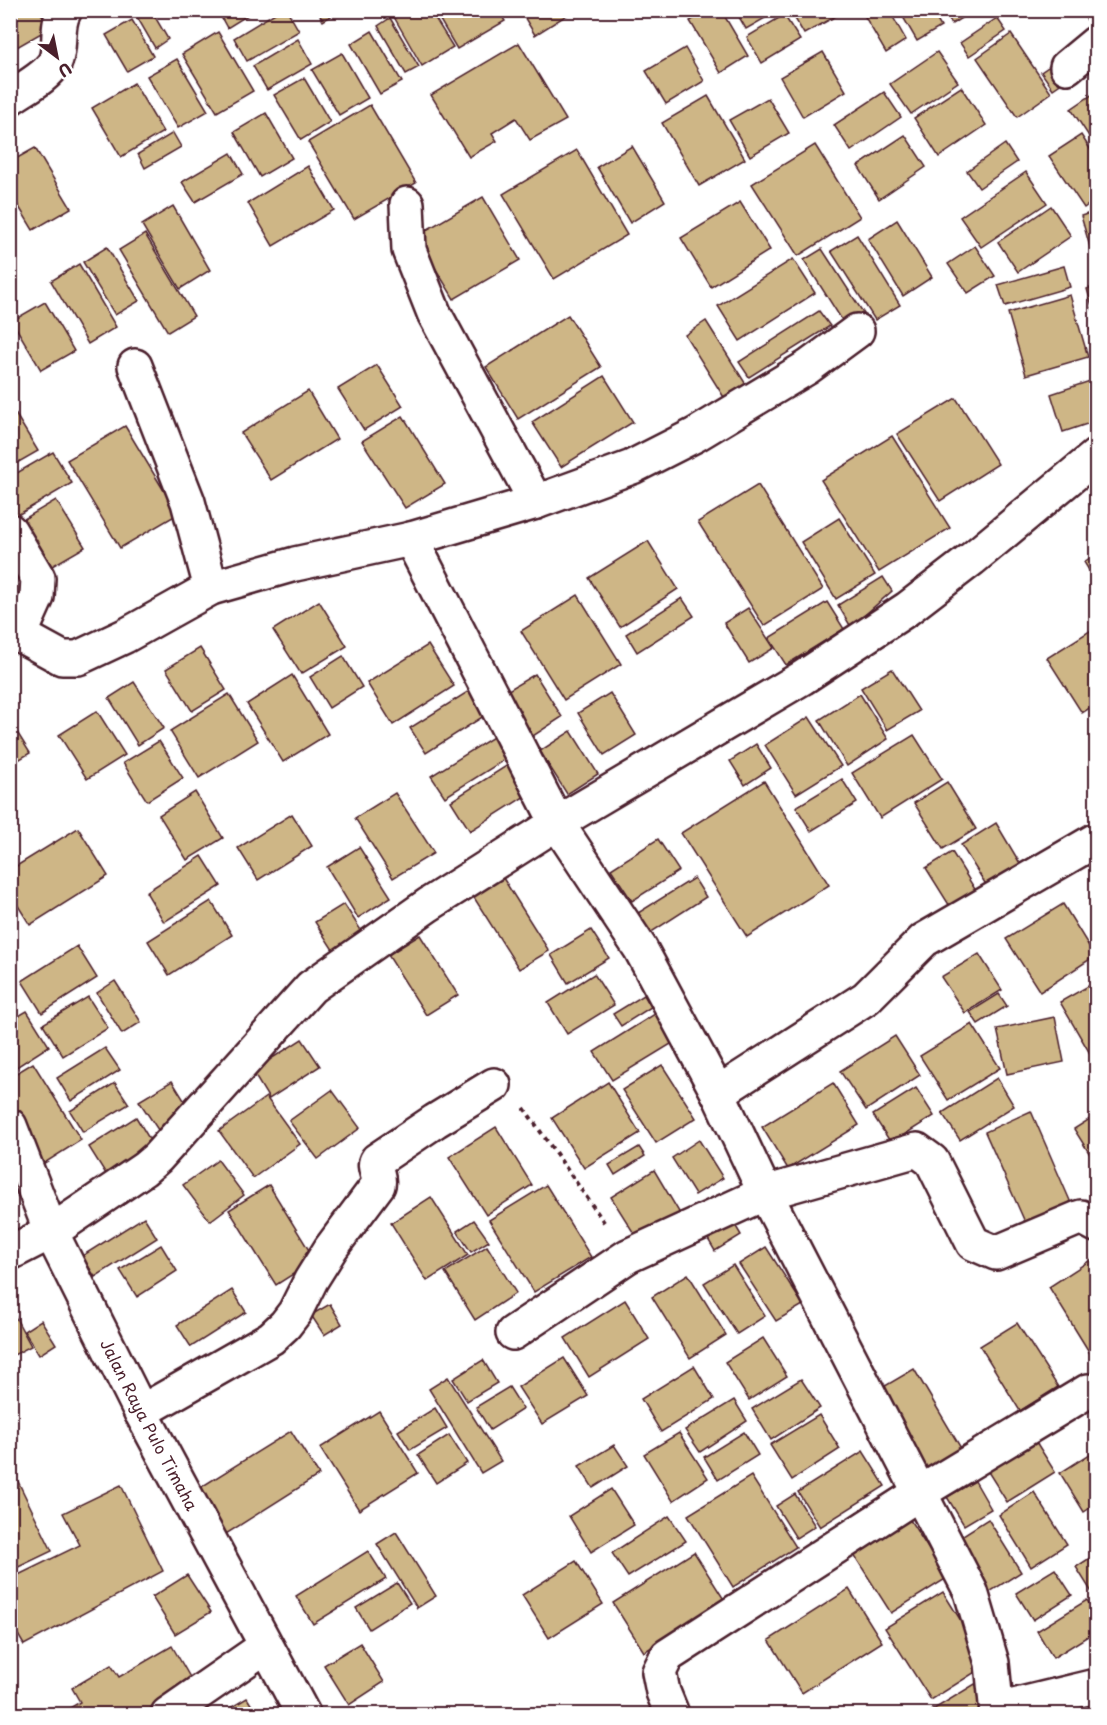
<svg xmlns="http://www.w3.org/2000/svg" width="1107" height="1725" viewBox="0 0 1107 1725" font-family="'Playpen Sans',sans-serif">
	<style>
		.building { fill: #ceb686; stroke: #4a1f2b; stroke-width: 1.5 }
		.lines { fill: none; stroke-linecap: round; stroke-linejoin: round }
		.minor-casing { stroke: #4a1f2b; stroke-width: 38 }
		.path { stroke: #4a1f2b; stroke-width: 4; stroke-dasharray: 4.5 4.5; stroke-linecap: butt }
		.minor { stroke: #fff; stroke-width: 33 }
		.labels { text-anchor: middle; stroke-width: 4.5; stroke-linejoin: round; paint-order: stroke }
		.street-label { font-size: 16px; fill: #4a1f2b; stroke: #fff }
	</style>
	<rect width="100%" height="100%" fill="#fff"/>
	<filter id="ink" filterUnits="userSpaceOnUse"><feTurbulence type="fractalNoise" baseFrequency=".0167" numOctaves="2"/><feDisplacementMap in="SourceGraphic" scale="12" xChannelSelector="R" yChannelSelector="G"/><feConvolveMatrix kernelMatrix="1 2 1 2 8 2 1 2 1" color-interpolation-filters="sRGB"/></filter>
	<g filter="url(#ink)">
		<g class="building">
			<polygon points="20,10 39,10 50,28 10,51 10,16"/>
			<polygon points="133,10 151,10 168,39 155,48"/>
			<polygon points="229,10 256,10 227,28 220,15"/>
			<polygon points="280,10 287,10 299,31 247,61 234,38"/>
			<polygon points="317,10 341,10 323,21"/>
			<polygon points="390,10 430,10 453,47 422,66"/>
			<polygon points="434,10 498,10 505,21 457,49"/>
			<polygon points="520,10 575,10 535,35"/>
			<polygon points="709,10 721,10 748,56 721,73 690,21"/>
			<polygon points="735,10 779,10 746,29"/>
			<polygon points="790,10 835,10 838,15 804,34"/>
			<polygon points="861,10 889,10 906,40 886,53"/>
			<polygon points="899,10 931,10 941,27 917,41"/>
			<polygon points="944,10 974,10 952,24"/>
			<polygon points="1080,10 1096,10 1096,24 1092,27"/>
			<polygon points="784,15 800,40 762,63 747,37"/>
			<polygon points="390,18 419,67 406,74 378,26"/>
			<polygon points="997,18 1006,31 969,56 960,43"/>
			<polygon points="132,20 153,56 127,71 106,35"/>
			<polygon points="372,31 402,82 380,94 351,44"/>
			<polygon points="218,32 253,91 217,112 182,54"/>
			<polygon points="1011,34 1051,93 1017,117 977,58"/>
			<polygon points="298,39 312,64 267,90 253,66"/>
			<polygon points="519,43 566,120 530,140 516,118 492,133 497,141 469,157 431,95"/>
			<polygon points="685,48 704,81 666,104 646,71"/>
			<polygon points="823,52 846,91 803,117 780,77"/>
			<polygon points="937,52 958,82 911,114 890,84"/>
			<polygon points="342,53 368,98 339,115 312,70"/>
			<polygon points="177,59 208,111 178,128 147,76"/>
			<polygon points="1057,61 1069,78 1053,89 1041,72"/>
			<polygon points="304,78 330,122 301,140 274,95"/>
			<polygon points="134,83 163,132 121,157 92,108"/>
			<polygon points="961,87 986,125 939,157 914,118"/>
			<polygon points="884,92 901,117 851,151 834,125"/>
			<polygon points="1096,92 1096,147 1071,109"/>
			<polygon points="708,96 745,159 699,186 662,123"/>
			<polygon points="768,98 789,133 750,156 729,120"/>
			<polygon points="370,105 416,183 354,219 308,142"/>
			<polygon points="266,113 292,158 260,177 234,132"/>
			<polygon points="173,133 181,147 145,168 138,154"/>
			<polygon points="905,135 926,167 879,199 858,166"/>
			<polygon points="1081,135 1096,158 1096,199 1084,208 1049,156"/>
			<polygon points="1005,144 1017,162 979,188 967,171"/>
			<polygon points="815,145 860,217 798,256 752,184"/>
			<polygon points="632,146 665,201 630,223 597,167"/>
			<polygon points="35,148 71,208 33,230 10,192 10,162"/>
			<polygon points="577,150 627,235 554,279 503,194"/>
			<polygon points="231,153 243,174 195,202 182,182"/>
			<polygon points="308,166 334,210 273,246 248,203"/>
			<polygon points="1026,172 1047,203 981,247 960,217"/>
			<polygon points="483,197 520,260 454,299 416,236"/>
			<polygon points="740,202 770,250 711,287 681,238"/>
			<polygon points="173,206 210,270 180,289 142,225"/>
			<polygon points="1051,206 1071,236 1018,272 998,242"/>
			<polygon points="1096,211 1096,245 1090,247 1081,216"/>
			<polygon points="897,220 932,277 903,296 868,239"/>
			<polygon points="145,234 194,316 168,332 119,250"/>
			<polygon points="857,235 900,305 875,320 831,251"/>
			<polygon points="975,246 995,276 968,293 948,264"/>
			<polygon points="107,247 139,301 115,315 83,262"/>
			<polygon points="822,249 866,317 847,328 804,260"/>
			<polygon points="793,259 815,293 740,341 718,306"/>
			<polygon points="79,264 116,327 88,344 51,281"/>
			<polygon points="1064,266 1070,287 1005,306 998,285"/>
			<polygon points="1096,286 1096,315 1095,316 1087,289"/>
			<polygon points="1070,295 1088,357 1026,375 1008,313"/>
			<polygon points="45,302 74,351 41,370 12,321"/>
			<polygon points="819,311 830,326 749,377 739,362"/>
			<polygon points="568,315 601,367 518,419 486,367"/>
			<polygon points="706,321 747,386 725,399 685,335"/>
			<polygon points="1096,327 1096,352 1090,329"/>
			<polygon points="377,365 403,406 364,430 338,389"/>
			<polygon points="604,376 633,422 561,467 532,422"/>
			<polygon points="1096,379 1096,421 1063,432 1051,394"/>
			<polygon points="308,391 337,439 271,480 241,433"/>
			<polygon points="956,398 998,464 940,501 897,434"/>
			<polygon points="10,405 38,451 10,467"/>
			<polygon points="403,416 445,484 405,508 362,441"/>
			<polygon points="125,426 178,514 120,548 67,460"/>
			<polygon points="892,436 950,528 879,572 821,480"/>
			<polygon points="53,452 72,483 16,516 10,507 10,477"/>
			<polygon points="758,485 823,589 764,626 698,522"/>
			<polygon points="56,500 85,547 47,569 19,522"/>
			<polygon points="839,518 875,575 836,599 801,542"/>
			<polygon points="648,541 678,589 620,627 589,578"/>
			<polygon points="1096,554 1096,582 1084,562"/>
			<polygon points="883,577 892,591 851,627 838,605"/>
			<polygon points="578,595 621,664 564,700 521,631"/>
			<polygon points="682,598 694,616 637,652 626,634"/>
			<polygon points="319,601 347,646 301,674 273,630"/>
			<polygon points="827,602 844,629 786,665 769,638"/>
			<polygon points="748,608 774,648 749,663 724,623"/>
			<polygon points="1096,627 1096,704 1082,713 1047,658"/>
			<polygon points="428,645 454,686 393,725 367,683"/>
			<polygon points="200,648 226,690 192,711 166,669"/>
			<polygon points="343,656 362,687 329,708 310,677"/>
			<polygon points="892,669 919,711 887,730 861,688"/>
			<polygon points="535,674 562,717 533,736 505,692"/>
			<polygon points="292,675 328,734 283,762 247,704"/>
			<polygon points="134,682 164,728 138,745 109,698"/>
			<polygon points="469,691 484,716 426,753 410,728"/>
			<polygon points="610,693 636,735 604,755 578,713"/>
			<polygon points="229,694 258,741 199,778 170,731"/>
			<polygon points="860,694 888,739 847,766 819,720"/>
			<polygon points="97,711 125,755 87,779 59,735"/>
			<polygon points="809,717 841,766 796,794 765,745"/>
			<polygon points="10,721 30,753 10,765"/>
			<polygon points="571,731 598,774 567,794 540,751"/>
			<polygon points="498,734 512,755 445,797 431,776"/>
			<polygon points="914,735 942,779 880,818 852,773"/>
			<polygon points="159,741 183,778 147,801 123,763"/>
			<polygon points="756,744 771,768 745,785 730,761"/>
			<polygon points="511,763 530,793 470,831 451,801"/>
			<polygon points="842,779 857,803 811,831 796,807"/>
			<polygon points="764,781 829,885 747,937 681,833"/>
			<polygon points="947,782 976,829 943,849 914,803"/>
			<polygon points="195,792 223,838 187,860 159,815"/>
			<polygon points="395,793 434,853 393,878 355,818"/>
			<polygon points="292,814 312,846 258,880 238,848"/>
			<polygon points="996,823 1024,870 990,891 961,845"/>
			<polygon points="78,828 108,876 30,925 10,893 10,870"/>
			<polygon points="658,839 679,871 632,901 611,869"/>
			<polygon points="359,847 391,897 358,918 327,867"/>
			<polygon points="952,852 981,899 956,916 926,868"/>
			<polygon points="202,856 221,886 164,922 146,892"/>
			<polygon points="503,878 549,951 519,969 473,896"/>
			<polygon points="694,878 706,897 650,933 638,913"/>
			<polygon points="211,901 232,935 169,975 148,941"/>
			<polygon points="344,904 364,935 335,953 315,922"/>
			<polygon points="1063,904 1095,956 1040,992 1006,939"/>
			<polygon points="591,930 609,958 568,983 551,955"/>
			<polygon points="420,935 458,995 426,1015 388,955"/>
			<polygon points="77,946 97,978 42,1013 22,981"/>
			<polygon points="979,954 1002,990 965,1013 941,977"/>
			<polygon points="594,974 614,1005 567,1034 548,1003"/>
			<polygon points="115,981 141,1022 122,1034 97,993"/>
			<polygon points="1090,985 1096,997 1096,1061 1095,1062 1060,1002"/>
			<polygon points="999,994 1007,1006 978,1024 970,1012"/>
			<polygon points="644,995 651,1007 621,1026 613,1014"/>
			<polygon points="88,997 108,1028 63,1056 43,1024"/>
			<polygon points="27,1011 49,1046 15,1068 10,1061 10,1021"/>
			<polygon points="658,1012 676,1041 612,1080 594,1052"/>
			<polygon points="1055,1017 1064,1062 1007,1074 997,1029"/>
			<polygon points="972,1024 1000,1068 948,1100 920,1056"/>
			<polygon points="895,1036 920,1075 866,1110 840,1071"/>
			<polygon points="302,1039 320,1066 269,1099 252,1071"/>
			<polygon points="105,1048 120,1070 71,1101 57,1078"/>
			<polygon points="33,1063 81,1140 43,1164 10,1112 10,1077"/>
			<polygon points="662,1065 696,1118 656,1143 622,1090"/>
			<polygon points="997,1078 1014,1106 960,1140 942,1113"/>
			<polygon points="172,1081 194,1116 162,1136 139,1101"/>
			<polygon points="608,1082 640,1133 584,1168 552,1118"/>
			<polygon points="115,1083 129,1104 83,1132 70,1111"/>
			<polygon points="833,1083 859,1125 788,1169 762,1127"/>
			<polygon points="916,1088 934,1116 891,1143 873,1115"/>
			<polygon points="332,1090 360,1128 318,1159 289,1121"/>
			<polygon points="266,1097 300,1144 253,1178 219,1131"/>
			<polygon points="1031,1111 1071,1203 1025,1222 985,1132"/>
			<polygon points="1096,1115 1096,1164 1074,1129"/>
			<polygon points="136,1117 153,1145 106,1174 89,1147"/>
			<polygon points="496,1127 532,1185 486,1215 449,1157"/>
			<polygon points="699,1140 723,1178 695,1195 672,1158"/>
			<polygon points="639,1147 645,1156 615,1175 609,1165"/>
			<polygon points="218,1160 244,1195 210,1221 183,1185"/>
			<polygon points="654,1170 682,1217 640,1243 611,1197"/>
			<polygon points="269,1185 315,1260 276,1285 229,1210"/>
			<polygon points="546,1185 591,1257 534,1292 489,1220"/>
			<polygon points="431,1197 468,1255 427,1281 391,1223"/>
			<polygon points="728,1213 741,1235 715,1251 702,1229"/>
			<polygon points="144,1217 157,1238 95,1277 82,1256"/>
			<polygon points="474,1220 489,1241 471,1252 457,1231"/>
			<polygon points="161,1245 177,1271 137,1297 120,1270"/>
			<polygon points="487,1246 516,1293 475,1320 445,1272"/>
			<polygon points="766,1247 803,1305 776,1321 739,1264"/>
			<polygon points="1092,1259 1096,1266 1096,1363 1049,1287"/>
			<polygon points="733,1265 765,1316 737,1334 704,1283"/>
			<polygon points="688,1274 726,1335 690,1358 652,1297"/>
			<polygon points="232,1290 246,1312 191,1347 177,1325"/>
			<polygon points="625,1300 649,1339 589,1377 565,1338"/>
			<polygon points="330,1304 342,1324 324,1335 311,1315"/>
			<polygon points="12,1311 31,1346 10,1357 10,1312"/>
			<polygon points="41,1320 56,1344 39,1355 24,1331"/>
			<polygon points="1017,1323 1058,1387 1020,1411 980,1346"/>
			<polygon points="763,1338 787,1376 749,1400 725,1362"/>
			<polygon points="564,1358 588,1396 542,1424 518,1387"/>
			<polygon points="483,1360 497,1383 467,1401 453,1379"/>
			<polygon points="694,1366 714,1399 661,1432 641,1399"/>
			<polygon points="914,1369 965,1455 931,1475 880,1389"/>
			<polygon points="448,1377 501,1461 481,1473 429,1389"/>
			<polygon points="801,1379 820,1408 771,1440 752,1409"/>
			<polygon points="509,1387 523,1409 490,1430 476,1407"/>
			<polygon points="734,1400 747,1421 700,1452 685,1430"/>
			<polygon points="435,1408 447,1428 410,1450 398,1431"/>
			<polygon points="379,1411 418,1473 359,1510 320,1448"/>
			<polygon points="819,1415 840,1449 792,1480 770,1445"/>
			<polygon points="291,1431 319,1475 218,1539 190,1494"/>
			<polygon points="744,1432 758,1455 718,1480 704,1457"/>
			<polygon points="679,1433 708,1478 673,1501 644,1454"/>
			<polygon points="449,1435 467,1463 436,1483 418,1455"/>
			<polygon points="1033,1437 1055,1472 1007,1502 985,1467"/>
			<polygon points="614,1445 628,1466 593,1488 579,1466"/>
			<polygon points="1096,1450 1096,1504 1084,1512 1060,1473"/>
			<polygon points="863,1451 885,1486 820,1527 798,1492"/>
			<polygon points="10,1465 52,1551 10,1571"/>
			<polygon points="751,1476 796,1547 733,1587 688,1515"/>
			<polygon points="975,1481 991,1509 964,1525 947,1497"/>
			<polygon points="121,1485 163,1571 24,1645 10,1621 10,1579 80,1545 63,1513"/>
			<polygon points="611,1489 634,1525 591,1552 569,1516"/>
			<polygon points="1034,1492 1067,1544 1031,1567 999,1515"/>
			<polygon points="795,1494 815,1526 796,1538 776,1506"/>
			<polygon points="669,1516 686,1541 628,1577 612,1553"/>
			<polygon points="988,1519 1021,1572 985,1595 952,1542"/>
			<polygon points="910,1520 947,1578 891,1613 854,1555"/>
			<polygon points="396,1532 436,1596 417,1608 377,1544"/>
			<polygon points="368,1551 386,1579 313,1624 296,1596"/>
			<polygon points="694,1552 725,1601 644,1652 613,1603"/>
			<polygon points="1096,1554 1096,1599 1076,1567"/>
			<polygon points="576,1561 603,1604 549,1638 522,1595"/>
			<polygon points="1055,1569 1072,1595 1033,1620 1016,1593"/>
			<polygon points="187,1575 211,1612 175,1634 152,1597"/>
			<polygon points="397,1583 410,1603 369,1629 356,1608"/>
			<polygon points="849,1589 882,1642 802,1693 769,1640"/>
			<polygon points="943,1592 988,1664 931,1700 885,1628"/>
			<polygon points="1087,1600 1096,1614 1096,1631 1053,1658 1037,1631"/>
			<polygon points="360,1643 384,1682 349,1705 324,1665"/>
			<polygon points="172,1646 195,1686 148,1714 60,1714 80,1702 72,1688 111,1665 119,1677"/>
			<polygon points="975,1684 990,1706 977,1714 926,1714"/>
			<polygon points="247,1698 257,1714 220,1714"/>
		</g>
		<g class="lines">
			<g class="minor-casing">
				<g id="minor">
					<polyline points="1067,67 1096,43"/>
					<path d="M10,98C24,88 47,77 55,62C62,46 55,25 65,10"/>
					<polyline points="407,204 409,250 434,313 536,502"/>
					<polyline points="135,366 188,502 211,588"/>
					<polyline points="10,531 38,578 37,597 20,635"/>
					<polyline points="411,539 557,823 640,948 718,1093 765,1193 971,1592 992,1663 997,1714"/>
					<polyline points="10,634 20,635 62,658 78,658 125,636 211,588 295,564 411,539 536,502 632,467 695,435 808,367 857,331"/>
					<polyline points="718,1093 866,998 924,940 1096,840"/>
					<path id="s1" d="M10,1126L51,1232L141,1412L303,1714"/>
					<polyline points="10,1253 51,1232 144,1169 157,1158 311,987 428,905 557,823 802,678 907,609 972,559 1096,456"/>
					<polyline points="513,1333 628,1256 765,1193 917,1150 932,1161 973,1243 996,1253 1081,1217 1096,1225"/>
					<path d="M141,1412L271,1338L285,1325L295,1312L311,1280L331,1248L378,1185C381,1176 372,1167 377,1160L435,1121L494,1085"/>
					<polyline points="997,1710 1096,1686"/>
					<polyline points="168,1714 266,1646"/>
					<polyline points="672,1714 663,1692 659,1672 667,1656 921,1492 1088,1391"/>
				</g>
			</g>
			<polyline class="path" points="524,1108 606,1225"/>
			<use href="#minor" class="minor"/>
		</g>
	</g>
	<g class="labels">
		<g class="street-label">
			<text dy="6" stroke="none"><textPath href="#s1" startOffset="330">Jalan Raya Pulo Timaha</textPath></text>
		</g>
	</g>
	<rect width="1107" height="1725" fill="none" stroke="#fff" stroke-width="36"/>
	<rect x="18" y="18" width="1071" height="1689" fill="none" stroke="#4a1f2b" stroke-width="2" filter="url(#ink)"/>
	<g transform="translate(57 57) rotate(148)" stroke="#ffffff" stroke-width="4.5" paint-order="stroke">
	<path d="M0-4.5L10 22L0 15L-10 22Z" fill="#4a1f2b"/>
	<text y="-9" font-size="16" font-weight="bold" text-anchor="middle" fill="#4a1f2b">U</text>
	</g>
</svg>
